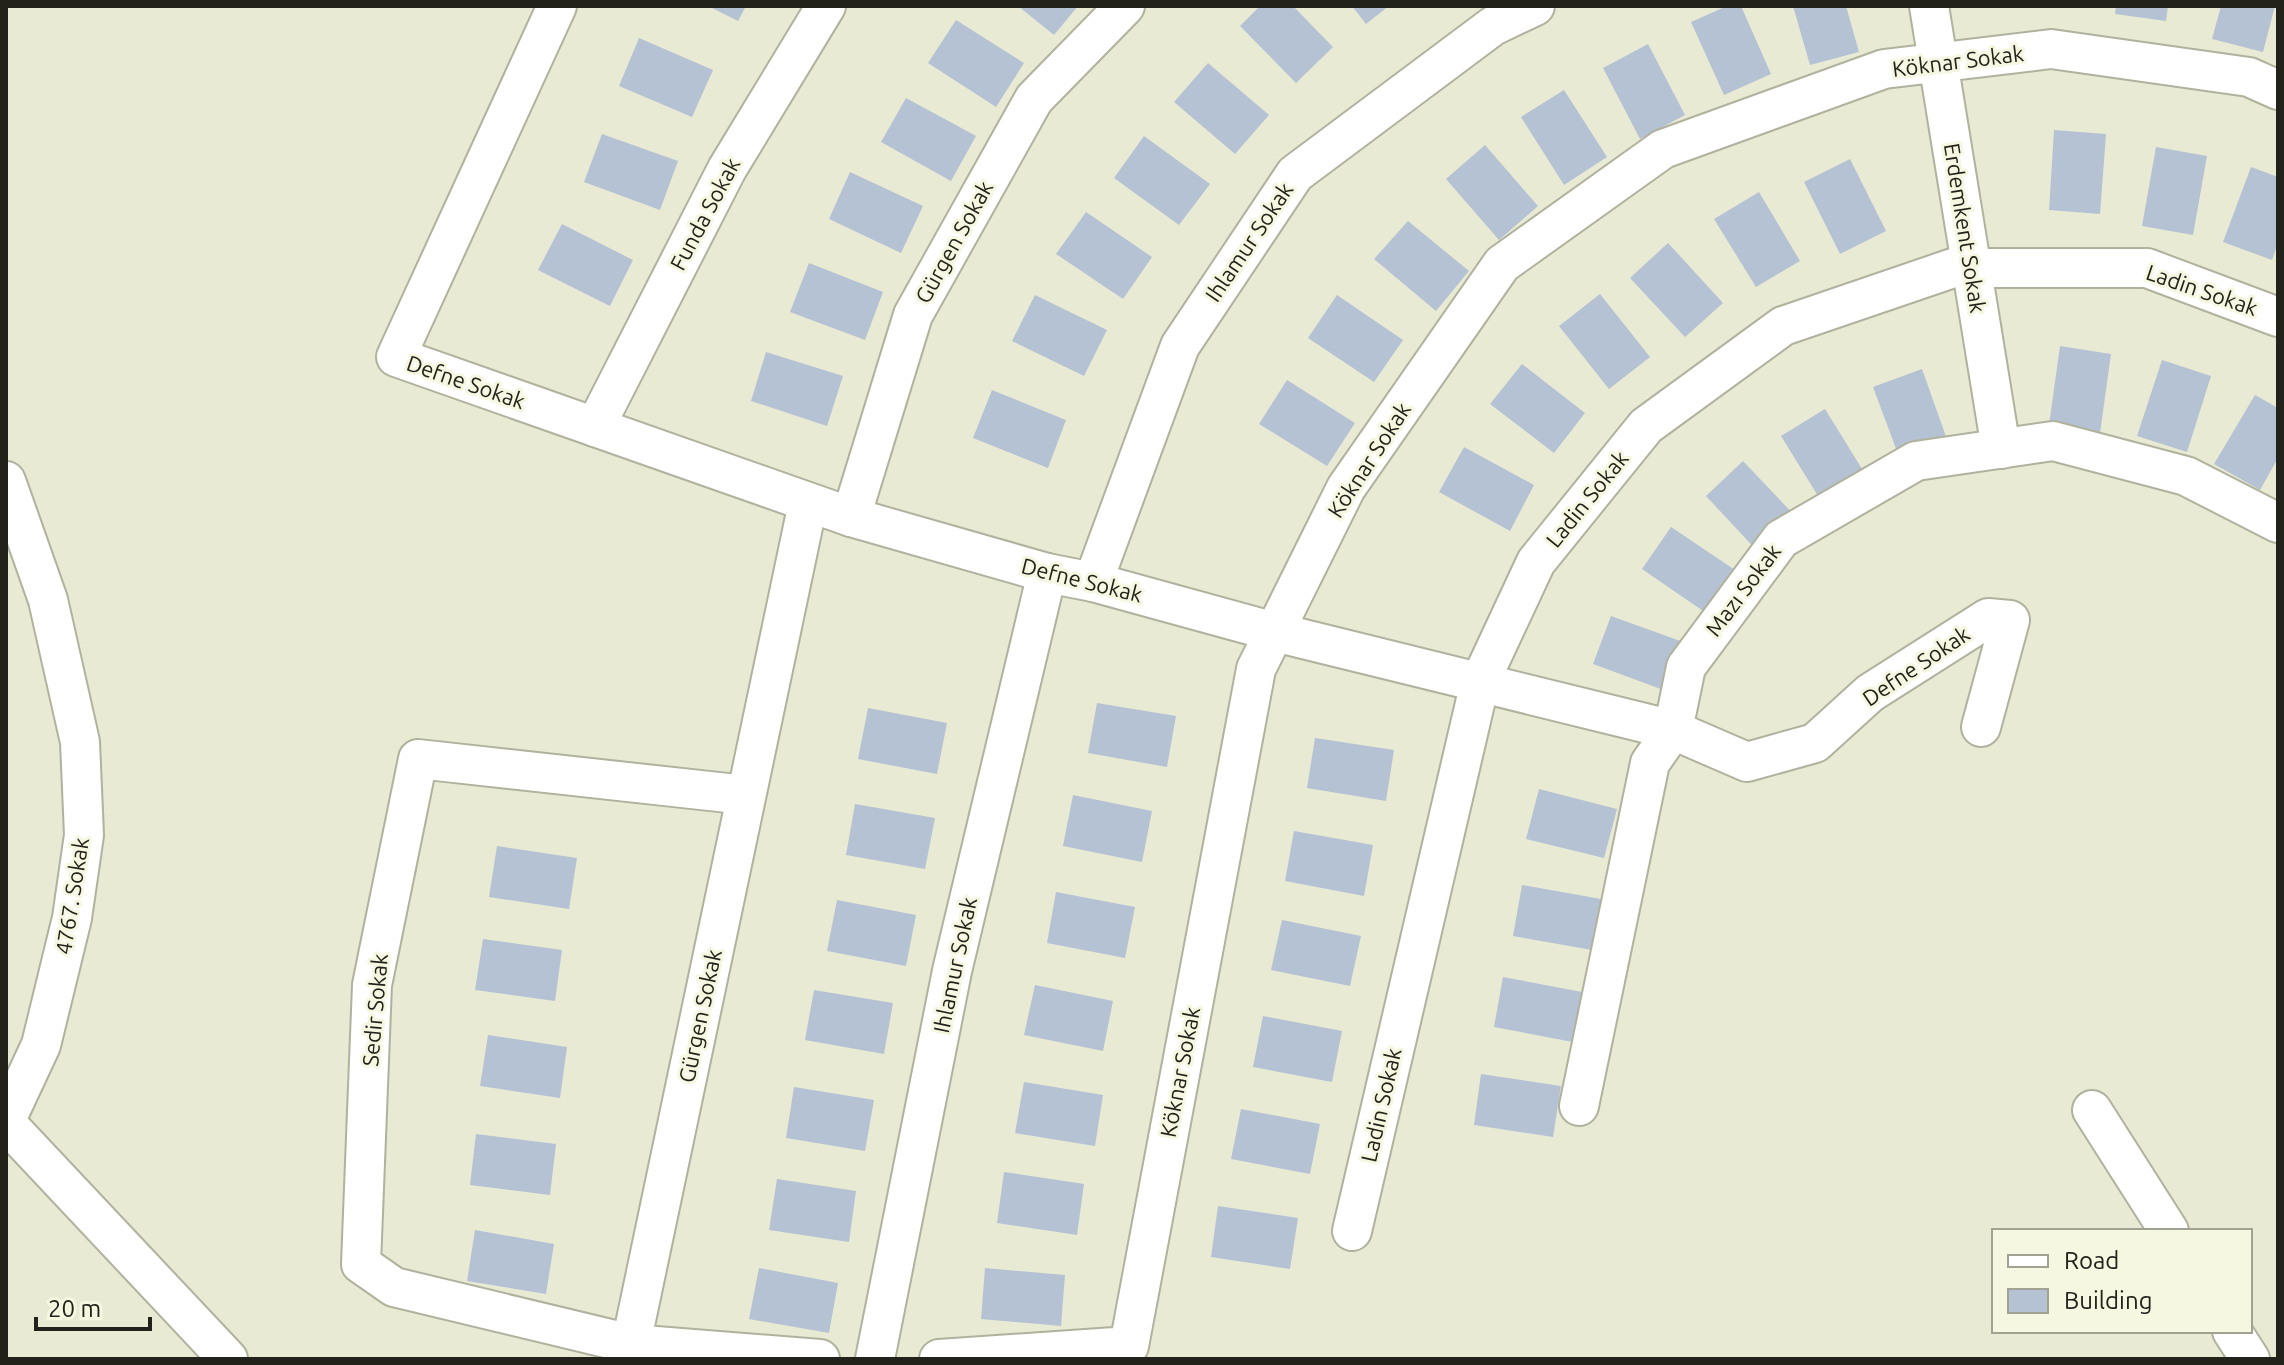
<svg xmlns="http://www.w3.org/2000/svg" width="2284" height="1365" viewBox="0 0 2284 1365" font-family="Ubuntu,sans-serif">
	<style>
		.building { fill: #b5c2d4 }
		.lines { fill: none; stroke-linecap: round; stroke-linejoin: round }
		.minor-casing { stroke: #b0b29d; stroke-width: 42 }
		.minor { stroke: #fff; stroke-width: 38 }
		.labels { text-anchor: middle; stroke-width: 6; stroke-linejoin: round; paint-order: stroke }
		.street-label { font-size: 22px; fill: #22221a; stroke: #f6f7e1 }
	</style>
	<rect width="100%" height="100%" fill="#e8ead4"/>
	<g class="building">
		<polygon points="708,6 746,6 738,21"/>
		<polygon points="1018,6 1078,6 1054,35"/>
		<polygon points="1260,6 1293,6 1333,47 1296,83 1240,26"/>
		<polygon points="1352,6 1389,6 1366,24"/>
		<polygon points="1727,6 1741,6 1771,74 1724,95 1691,22"/>
		<polygon points="1793,6 1846,6 1859,52 1810,65"/>
		<polygon points="2116,6 2168,6 2166,21 2115,14"/>
		<polygon points="2221,6 2275,6 2263,52 2212,39"/>
		<polygon points="956,20 1024,63 996,107 928,63"/>
		<polygon points="639,38 713,70 692,117 619,86"/>
		<polygon points="1648,44 1685,115 1640,139 1603,68"/>
		<polygon points="1208,63 1269,115 1235,154 1174,102"/>
		<polygon points="1564,90 1607,157 1564,185 1521,117"/>
		<polygon points="906,98 976,136 951,181 881,142"/>
		<polygon points="2054,130 2106,134 2100,214 2049,210"/>
		<polygon points="602,134 678,161 660,210 584,182"/>
		<polygon points="1144,136 1210,184 1179,225 1114,178"/>
		<polygon points="1485,145 1538,206 1499,240 1446,179"/>
		<polygon points="2156,147 2207,156 2193,235 2142,226"/>
		<polygon points="1850,159 1886,231 1840,254 1804,182"/>
		<polygon points="2251,167 2278,177 2278,243 2272,260 2223,242"/>
		<polygon points="850,172 923,206 901,253 829,219"/>
		<polygon points="1759,192 1800,261 1756,287 1714,219"/>
		<polygon points="1086,212 1152,257 1123,299 1056,254"/>
		<polygon points="1408,221 1469,271 1436,311 1374,259"/>
		<polygon points="562,224 633,260 610,306 538,270"/>
		<polygon points="1668,243 1723,303 1685,337 1630,278"/>
		<polygon points="809,263 883,292 865,340 790,312"/>
		<polygon points="1600,294 1650,357 1609,389 1559,326"/>
		<polygon points="1035,295 1107,330 1084,376 1012,341"/>
		<polygon points="1337,295 1403,340 1374,382 1308,338"/>
		<polygon points="2060,346 2111,354 2100,433 2049,425"/>
		<polygon points="766,352 843,376 827,426 751,401"/>
		<polygon points="2162,360 2211,376 2187,452 2137,436"/>
		<polygon points="1522,364 1585,413 1554,453 1490,404"/>
		<polygon points="1922,369 1949,445 1901,462 1873,387"/>
		<polygon points="1287,380 1355,423 1327,466 1259,424"/>
		<polygon points="992,390 1066,420 1048,468 973,438"/>
		<polygon points="2255,395 2278,408 2278,458 2260,490 2214,464"/>
		<polygon points="1825,409 1867,477 1823,504 1781,436"/>
		<polygon points="1464,447 1534,485 1510,531 1439,492"/>
		<polygon points="1743,461 1798,519 1761,555 1706,496"/>
		<polygon points="1671,527 1738,572 1709,615 1642,569"/>
		<polygon points="1611,616 1686,643 1669,692 1593,664"/>
		<polygon points="1097,703 1176,716 1167,767 1088,753"/>
		<polygon points="868,708 947,723 937,774 858,759"/>
		<polygon points="1315,738 1394,750 1386,801 1307,788"/>
		<polygon points="1539,789 1617,809 1604,858 1526,839"/>
		<polygon points="1073,795 1152,811 1142,862 1063,846"/>
		<polygon points="855,804 935,818 925,869 846,855"/>
		<polygon points="1294,831 1373,845 1364,896 1285,881"/>
		<polygon points="497,846 577,858 569,909 489,897"/>
		<polygon points="1522,885 1601,899 1592,950 1513,936"/>
		<polygon points="1056,892 1135,907 1125,958 1047,943"/>
		<polygon points="837,900 916,915 906,966 827,951"/>
		<polygon points="1282,920 1361,936 1350,986 1271,970"/>
		<polygon points="483,939 562,950 555,1001 475,990"/>
		<polygon points="1503,977 1582,992 1573,1042 1494,1027"/>
		<polygon points="1035,985 1113,1001 1103,1051 1024,1035"/>
		<polygon points="814,990 893,1003 884,1054 805,1040"/>
		<polygon points="1263,1016 1342,1031 1332,1082 1253,1067"/>
		<polygon points="488,1035 567,1047 560,1098 480,1086"/>
		<polygon points="1481,1074 1561,1086 1553,1137 1474,1125"/>
		<polygon points="1024,1082 1103,1095 1095,1146 1015,1133"/>
		<polygon points="794,1087 874,1100 865,1151 786,1138"/>
		<polygon points="1241,1109 1320,1124 1310,1174 1231,1159"/>
		<polygon points="476,1134 556,1144 550,1195 470,1185"/>
		<polygon points="1004,1172 1084,1184 1077,1235 997,1223"/>
		<polygon points="777,1179 856,1191 849,1242 769,1230"/>
		<polygon points="1218,1206 1298,1218 1290,1269 1211,1257"/>
		<polygon points="475,1230 554,1244 546,1294 467,1281"/>
		<polygon points="759,1268 838,1283 829,1333 749,1319"/>
		<polygon points="985,1268 1065,1275 1061,1326 981,1319"/>
	</g>
	<g class="lines">
		<g class="minor-casing">
			<g id="minor">
				<polyline points="557,6 396,357 851,517 1047,573 1093,582 1275,632 1673,730 1747,762 1815,743 1870,693 1988,618 2010,620 1981,727"/>
				<polyline points="1929,6 2001,449"/>
				<polyline points="595,427 727,169 826,6"/>
				<polyline points="6,481 48,600 80,742 84,835 72,918 41,1045 6,1120"/>
				<polyline points="808,503 631,1344 820,1359"/>
				<polyline points="851,517 913,315 1034,99 1125,6"/>
				<polyline points="1093,582 1180,346 1295,174 1493,26 1535,6"/>
				<polyline points="1579,1106 1650,763 1673,730 1686,667 1781,539 1916,461 2053,441 2186,476 2278,523"/>
				<polyline points="2092,1110 2169,1231"/>
				<polyline points="6,1123 228,1359"/>
				<polyline points="1352,1231 1480,682 1536,562 1646,426 1783,326 1953,268 2147,268 2278,317"/>
				<polyline points="2232,1331 2250,1359"/>
				<polyline points="631,1344 394,1287 361,1264 372,985 418,759 746,795"/>
				<polyline points="875,1359 952,971 1047,573"/>
				<polyline points="939,1359 1129,1346 1256,669 1346,488 1502,264 1663,149 1884,69 2051,49 2249,77 2278,90"/>
			</g>
		</g>
		<use href="#minor" class="minor"/>
	</g>
	<g class="labels">
		<g class="street-label">
			<text transform="translate(1958 61) rotate(-7)" y="8">Köknar Sokak</text>
			<text transform="translate(705 214) rotate(-62)" y="8">Funda Sokak</text>
			<text transform="translate(1965 228) rotate(81)" y="8">Erdemkent Sokak</text>
			<text transform="translate(954 242) rotate(-61)" y="8">Gürgen Sokak</text>
			<text transform="translate(1249 242) rotate(-56)" y="8">Ihlamur Sokak</text>
			<text transform="translate(2202 290) rotate(19)" y="8">Ladin Sokak</text>
			<text transform="translate(466 382) rotate(19)" y="8">Defne Sokak</text>
			<text transform="translate(1369 460) rotate(-57)" y="8">Köknar Sokak</text>
			<text transform="translate(1587 499) rotate(-51)" y="8">Ladin Sokak</text>
			<text transform="translate(1082 580) rotate(14)" y="8">Defne Sokak</text>
			<text transform="translate(1743 590) rotate(-53)" y="8">Mazı Sokak</text>
			<text transform="translate(1916 666) rotate(-34)" y="8">Defne Sokak</text>
			<text transform="translate(72 896) rotate(-81)" y="8">4767. Sokak</text>
			<text transform="translate(955 965) rotate(-78)" y="8">Ihlamur Sokak</text>
			<text transform="translate(375 1010) rotate(-85)" y="8">Sedir Sokak</text>
			<text transform="translate(700 1016) rotate(-78)" y="8">Gürgen Sokak</text>
			<text transform="translate(1180 1072) rotate(-79)" y="8">Köknar Sokak</text>
			<text transform="translate(1381 1105) rotate(-77)" y="8">Ladin Sokak</text>
		</g>
	</g>
	<rect width="2284" height="1365" fill="none" stroke="#22221a" stroke-width="16"/>
	<rect x="1992" y="1229" width="260" height="104" fill="#f6f7e1" stroke="#a1a291" stroke-width="2"/>
	<rect x="2008" y="1255" width="40" height="12" fill="#ffffff" stroke="#a1a291" stroke-width="2"/>
	<text x="2064" y="1269" font-size="24" fill="#22221a">Road</text>
	<rect x="2008" y="1289" width="40" height="24" fill="#b5c2d4" stroke="#a1a291" stroke-width="2"/>
	<text x="2064" y="1309" font-size="24" fill="#22221a">Building</text>
	<path d="M36 1317v12h114v-12" fill="none" stroke="#22221a" stroke-width="4"/>
	<text x="48" y="1317" font-size="24" fill="#22221a" stroke="#f6f7e1" stroke-width="6" paint-order="stroke">20 m</text>
</svg>
